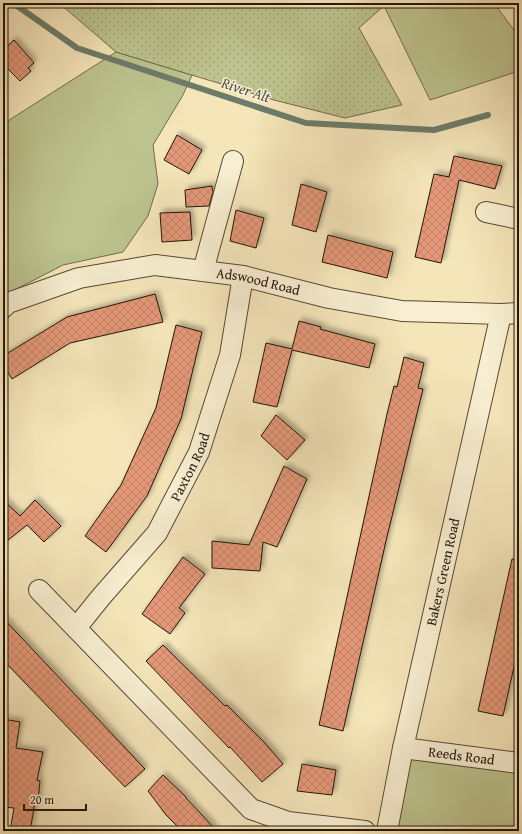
<svg xmlns="http://www.w3.org/2000/svg" width="522" height="834" viewBox="0 0 522 834" font-family="'Gentium Book Plus',serif">
	<style>
		.grass { fill: #bdc48f; stroke: #706c4c }
		.park { fill: url(#park-dots); stroke: #706c4c }
		.lines { fill: none; stroke-linecap: round; stroke-linejoin: round }
		.stream { stroke: #6c7c6a; stroke-width: 6 }
		.building { fill: url(#building-cross-hatch); stroke: #231508; filter: url(#shadow) }
		.street-casing { stroke: #584934; stroke-width: 22 }
		.street { stroke: #f8efd2; stroke-width: 20 }
		.labels { text-anchor: middle; stroke-width: 3; stroke-linejoin: round; paint-order: stroke }
		.street-label { font-size: 14px; fill: #231508; stroke: #f8efd2 }
		.water-label { font-size: 15px; font-style: italic; fill: #4e5141; stroke: #f8efd2 }
	</style>
	<defs>
		<pattern id="park-dots" width="8" height="8" patternUnits="userSpaceOnUse"><rect width="8" height="8" fill="#bdc48f"/><path d="M2 2h.1M6 6h.1" fill="none" stroke="#a2a87a" stroke-width="1.8" stroke-linecap="round"/></pattern>
		<pattern id="building-cross-hatch" width="8" height="8" patternUnits="userSpaceOnUse"><rect width="8" height="8" fill="#e49878"/><path d="M0 0l8 8M0 8l8-8" fill="none" stroke="#c38266"/></pattern>
		<filter id="shadow"><feDropShadow dx="3.5" dy="-3.5" stdDeviation="2" flood-color="#0004"/></filter>
	</defs>
	<rect width="100%" height="100%" fill="#f5e6ba"/>
	<filter id="stains"><feTurbulence type="fractalNoise" baseFrequency=".005" numOctaves="4"/><feColorMatrix values="0 0 0 0 .2 0 0 0 0 .09 0 0 0 0 .02 0 0 0 .5 -.17"/></filter>
	<radialGradient id="worn" r=".72"><stop offset=".6" stop-color="#630" stop-opacity="0"/><stop offset="1" stop-color="#630" stop-opacity=".3"/></radialGradient>
	<g class="grass">
		<polygon points="384,3 494,3 519,37 519,71 430,100 383,4"/>
		<polygon points="116,52 192,75 183,95 153,145 158,184 148,216 123,252 63,265 3,296 3,124"/>
		<polygon points="403,748 519,763 519,831 387,831"/>
	</g>
	<polygon class="park" points="59,3 387,3 359,28 402,105 345,118 274,100 116,52"/>
	<g class="lines">
		<polyline class="stream" points="13,3 77,48 306,123 434,130 488,115"/>
	</g>
	<g class="building">
		<polygon points="14,40 34,63 28,68 31,71 20,81 3,64 3,50"/>
		<polygon points="177,135 202,150 189,174 164,160"/>
		<polygon points="454,156 502,166 495,189 459,180 441,263 415,257 434,174 449,177"/>
		<polygon points="301,184 327,192 316,232 292,225"/>
		<polygon points="212,186 213,192 209,206 186,207 185,190"/>
		<polygon points="236,210 264,218 256,248 230,241"/>
		<polygon points="190,212 192,240 162,242 160,213"/>
		<polygon points="328,235 393,252 387,278 322,262"/>
		<polygon points="155,294 163,322 70,343 12,379 3,364 3,356 67,317"/>
		<polygon points="299,321 321,327 320,329 375,344 369,368 292,350 277,407 253,402 266,343 292,349"/>
		<polygon points="176,325 202,332 181,419 147,496 106,552 85,536 121,485 156,408"/>
		<polygon points="404,357 424,363 418,388 423,389 386,541 343,731 319,725 387,414 394,386 397,387"/>
		<polygon points="276,415 305,440 287,460 261,436"/>
		<polygon points="284,466 307,479 277,547 263,542 260,571 212,568 212,541 249,545"/>
		<polygon points="3,500 20,516 35,500 61,526 44,542 27,525 3,544"/>
		<polygon points="183,557 205,574 179,608 185,613 170,634 142,614"/>
		<polygon points="512,559 519,560 519,644 503,716 478,711"/>
		<polygon points="3,618 145,769 125,787 3,660"/>
		<polygon points="163,645 225,706 227,705 265,743 283,764 262,782 230,747 229,748 206,724 146,661"/>
		<polygon points="3,719 20,722 16,748 43,752 37,780 40,781 38,801 34,800 34,808 30,831 10,831 14,808 3,807 3,787 5,768 3,768"/>
		<polygon points="302,764 336,770 332,795 297,791"/>
		<polygon points="163,775 186,797 186,798 217,831 182,831 166,815 148,791"/>
	</g>
	<g class="lines">
		<g class="street-casing">
			<g id="street">
				<polyline points="486,212 519,219"/>
				<polyline points="203,271 233,161"/>
				<path id="s1" d="M3,308L8,303L79,278L155,265L243,276L329,298L402,311L501,314L519,313"/>
				<polyline points="39,590 251,809 288,822 365,831"/>
				<path id="s2" d="M76,628L101,597L157,533L199,452L230,355L243,276"/>
				<path id="s3" d="M403,748L519,763"/>
				<path id="s4" d="M387,831L403,748L501,314"/>
			</g>
		</g>
		<use href="#street" class="street"/>
	</g>
	<g class="labels">
		<g class="street-label">
			<text dy="5" stroke="none"><textPath href="#s1" startOffset="264">Adswood Road</textPath></text>
			<text dy="5" stroke="none"><textPath href="#s2" startOffset="199">Paxton Road</textPath></text>
			<text dy="5" stroke="none"><textPath href="#s4" startOffset="265">Bakers Green Road</textPath></text>
			<text dy="5" stroke="none"><textPath href="#s3" startOffset="59">Reeds Road</textPath></text>
		</g>
		<g class="water-label">
			<text transform="translate(246 90) rotate(18)" y="5">River Alt</text>
		</g>
	</g>
	<rect width="522" height="834" fill="none" stroke="#f5e6ba" stroke-width="16"/>
	<rect x="4" y="4" width="514" height="826" fill="none" stroke="#231508" stroke-width="2"/>
	<rect x="8" y="8" width="506" height="818" fill="none" stroke="#231508"/>
	<path d="M24 804v6h62v-6" fill="none" stroke="#231508" stroke-width="2"/>
	<text x="30" y="804" font-size="12" fill="#231508" stroke="#f8efd2" stroke-width="3" paint-order="stroke">20 m</text>
	<rect width="100%" height="100%" filter="url(#stains)"/>
	<rect width="100%" height="100%" fill="url(#worn)"/>
</svg>
